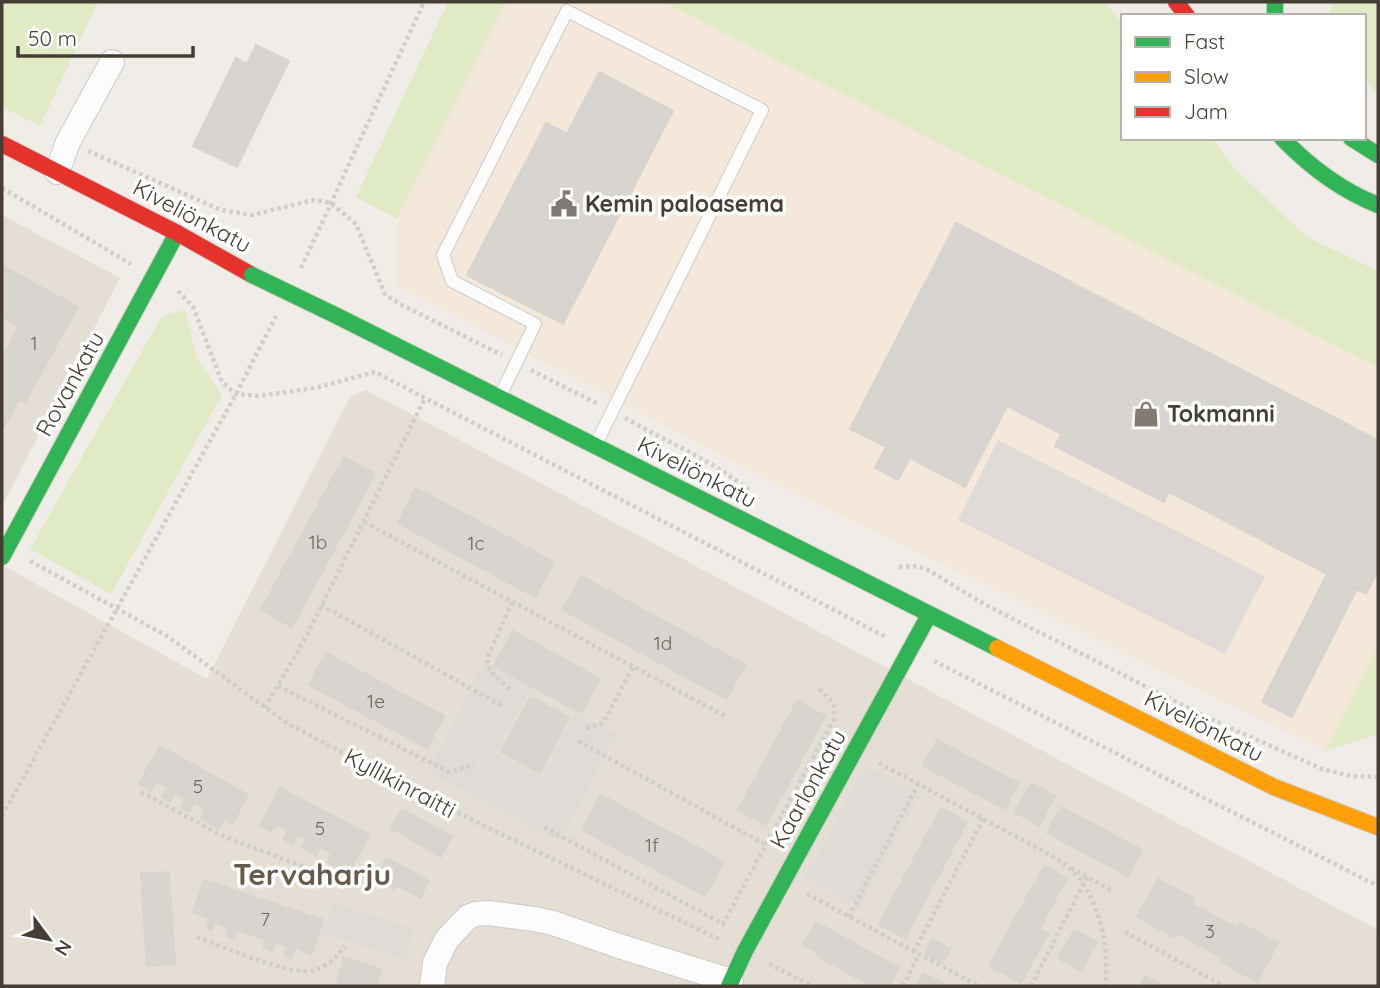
<svg xmlns="http://www.w3.org/2000/svg" width="1380" height="988" viewBox="0 0 1380 988" font-family="Quicksand,sans-serif">
	<style>
		.residential { fill: #e4ded5 }
		.commercial { fill: #f3e8da }
		.green { fill: #e0ebc6 }
		.parking { fill: #dfdcd8 }
		.building { fill: #d8d4cf; stroke: #d8d4ce; stroke-width: 2 }
		.lines { fill: none; stroke-linecap: round; stroke-linejoin: round }
		.lane-casing { stroke: #cecbc6; stroke-width: 14 }
		.street-casing { stroke: #cecbc6; stroke-width: 26 }
		.fast-casing { stroke: #d0cabf; stroke-width: 18 }
		.slow-casing { stroke: #d0cabf; stroke-width: 18 }
		.jam-casing { stroke: #d0cabf; stroke-width: 18 }
		.path { stroke: #d1cdc9; stroke-width: 4.5; stroke-dasharray: 3.5 3.5; stroke-linecap: butt }
		.lane { stroke: #fdfcfc; stroke-width: 12 }
		.street { stroke: #fdfcfc; stroke-width: 24 }
		.fast { stroke: #30b455; stroke-width: 16 }
		.slow { stroke: #ff9f0a; stroke-width: 16 }
		.jam { stroke: #e5322d; stroke-width: 16 }
		.fast-bridge-casing { stroke: #d0cabf; stroke-width: 18; stroke-linecap: butt }
		.fast-bridge { stroke: #30b455; stroke-width: 16 }
		.labels { text-anchor: middle; stroke-width: 7; stroke-linejoin: round; paint-order: stroke }
		.number-label { font-size: 19px; fill: #6c655c }
		.poi-label { font-size: 23px; font-weight: bold; fill: #463e34; stroke: #fff; text-anchor: start }
		.street-label { font-size: 23px; fill: #463e34; stroke: #fff }
		.district-label { font-size: 30px; font-weight: bold; fill: #695b4b; stroke: #fff }
	</style>
	<rect width="100%" height="100%" fill="#f0ede8"/>
	<g class="residential">
		<polygon points="2,215 120,278 2,506"/>
		<polygon points="366,390 1378,930 1378,986 2,986 2,565 207,679 350,397"/>
	</g>
	<polygon class="commercial" points="506,2 664,2 1378,367 1378,646 1325,751 767,479 397,286 397,219"/>
	<g class="green">
		<polygon points="2,2 98,2 40,126 2,107"/>
		<polygon points="448,2 506,2 397,219 356,197"/>
		<polygon points="663,2 1105,2 1123,24 1123,138 1212,138 1236,170 1307,237 1378,271 1378,367"/>
		<polygon points="1331,2 1378,2 1378,94 1364,80 1364,16 1331,16"/>
		<polygon points="185,310 197,359 222,395 111,594 30,549 162,316"/>
		<polygon points="1378,646 1378,734 1325,751"/>
	</g>
	<g class="parking">
		<polygon points="998,440 1265,576 1225,654 958,520"/>
		<polygon points="484,663 531,688 496,753 542,777 576,714 617,735 561,842 427,771"/>
		<polygon points="865,767 920,796 859,907 805,878"/>
		<polygon points="333,904 414,929 405,958 324,933"/>
	</g>
	<g class="building">
		<polygon points="256,45 289,61 237,167 193,146 236,58 247,64"/>
		<polygon points="599,72 673,111 563,324 467,275 546,123 567,134"/>
		<polygon points="956,223 1378,440 1378,570 1366,594 1169,492 1164,502 1055,446 1062,434 1007,406 965,487 910,458 898,480 875,468 886,447 850,429"/>
		<polygon points="2,266 78,307 25,402 19,399 2,430 2,359 19,327 2,317"/>
		<polygon points="344,457 375,474 292,627 261,610"/>
		<polygon points="416,488 554,562 535,597 398,523"/>
		<polygon points="1327,574 1357,589 1292,717 1262,702"/>
		<polygon points="581,576 745,665 726,699 563,610"/>
		<polygon points="513,631 600,679 581,713 494,666"/>
		<polygon points="326,653 444,716 427,748 309,685"/>
		<polygon points="530,697 569,717 540,773 501,752"/>
		<polygon points="797,701 825,716 766,825 738,810"/>
		<polygon points="937,740 1018,783 1005,809 923,766"/>
		<polygon points="160,746 248,795 232,824 223,820 219,828 201,818 206,809 194,803 189,812 181,807 185,799 175,793 170,802 162,797 167,787 156,781 151,791 139,784"/>
		<polygon points="1031,783 1055,796 1039,826 1015,812"/>
		<polygon points="280,788 369,835 352,867 345,863 341,869 327,862 332,853 320,847 316,855 302,848 306,840 297,835 293,844 284,839 288,830 277,824 272,832 260,826"/>
		<polygon points="601,795 724,862 705,896 582,830"/>
		<polygon points="1061,807 1142,850 1128,876 1047,833"/>
		<polygon points="941,808 967,822 905,938 879,924"/>
		<polygon points="402,809 452,837 441,857 391,828"/>
		<polygon points="386,858 429,881 420,898 396,885 394,889 375,878"/>
		<polygon points="1044,866 1067,878 1039,929 1048,934 1021,983 989,966"/>
		<polygon points="169,872 175,964 147,966 141,874"/>
		<polygon points="1158,879 1195,899 1192,904 1237,928 1240,923 1278,943 1257,982 1221,962 1223,958 1177,933 1174,937 1137,917"/>
		<polygon points="204,880 323,920 312,954 295,948 291,958 284,955 287,946 275,942 272,951 263,948 266,940 237,930 234,938 226,935 229,927 215,922 212,930 207,928 210,918 193,912"/>
		<polygon points="816,922 899,968 889,986 872,986 819,957 821,955 803,945"/>
		<polygon points="1074,930 1097,942 1081,971 1058,958"/>
		<polygon points="933,939 950,949 942,963 925,954"/>
		<polygon points="344,958 381,969 376,986 336,986"/>
		<polygon points="923,973 947,986 916,986"/>
		<polygon points="1145,976 1163,986 1140,986"/>
	</g>
	<g class="lines">
		<g class="lane-casing">
			<polyline id="lane" points="500,396 535,324 452,281 443,255 567,11 762,110 595,446"/>
		</g>
		<g class="street-casing">
			<g id="street">
				<polyline points="57,172 68,142 112,62"/>
				<polyline points="432,986 435,963 447,939 468,917 476,914 488,913 534,919 553,923 619,946 731,981"/>
			</g>
		</g>
		<g class="fast-casing">
			<g id="fast">
				<polyline points="1275,2 1275,16"/>
				<path d="M1282,138C1310,167 1340,190 1378,205"/>
				<polyline points="1351,138 1378,155"/>
				<polyline points="337,316 997,648"/>
				<polyline points="2,557 177,233"/>
				<polyline points="729,986 745,951 929,615"/>
			</g>
		</g>
		<g class="slow-casing">
			<polyline id="slow" points="997,648 1274,787 1378,827"/>
		</g>
		<g class="jam-casing">
			<g id="jam">
				<polyline points="1176,2 1187,16"/>
				<polyline points="2,144 177,233 252,275"/>
			</g>
		</g>
		<g class="path">
			<polyline points="88,151 221,210 252,215 314,200 331,203 356,224 385,294 400,304 502,355"/>
			<polyline points="2,188 131,264"/>
			<polyline points="301,268 424,2"/>
			<polyline points="178,291 193,307 222,382 236,394 258,396 315,388 375,372 886,637"/>
			<polyline points="531,370 598,404"/>
			<path d="M625,418C667,442 712,460 750,491"/>
			<polyline points="364,522 725,716"/>
			<polyline points="30,561 167,636 288,724 476,822 721,940"/>
			<polyline points="899,567 917,566 928,570 984,604 1204,716 1322,769 1352,776 1378,777"/>
			<polyline points="321,605 502,706"/>
			<polyline points="934,661 1378,886"/>
			<polyline points="278,686 449,772 474,765"/>
			<polyline points="510,689 490,671 487,659 512,602"/>
			<polyline points="265,708 307,635 425,398"/>
			<polyline points="586,728 603,723 633,667"/>
			<polyline points="578,741 766,845"/>
			<path d="M879,763L1054,857C1063,863 1073,870 1080,879C1101,909 1110,950 1105,986"/>
			<polyline points="141,792 227,838 357,886"/>
			<polyline points="2,816 236,394 276,316"/>
			<path d="M544,827L723,924L834,719C836,702 831,700 819,689"/>
			<polyline points="1071,868 1112,891"/>
			<polyline points="807,894 979,986"/>
			<polyline points="849,917 918,784"/>
			<polyline points="1125,932 1224,986"/>
			<path d="M197,937C221,946 294,978 316,970C329,965 337,956 345,946"/>
			<polyline points="914,952 983,819"/>
			<polyline points="769,964 812,986"/>
			<polyline points="903,986 919,954"/>
			<polyline points="1031,986 1087,877"/>
		</g>
		<use href="#lane" class="lane"/>
		<use href="#street" class="street"/>
		<use href="#fast" class="fast"/>
		<use href="#slow" class="slow"/>
		<use href="#jam" class="jam"/>
		<g class="fast-bridge-casing">
			<polyline id="fast-bridge" points="252,275 337,316"/>
		</g>
		<use href="#fast-bridge" class="fast-bridge"/>
	</g>
	<defs>
		<g id="civic-bare" transform="scale(2.1)"><path d="M-.6-6.5H3V-4.5H.6V-3L4-1V1h2V6H-6V1h2V-1L-.6-3ZM-1.2 2.5V6h2.4V2.5Z" fill="#827b73" stroke="#fff" stroke-width="2.5" paint-order="stroke"/></g>
		<g id="shop-bare" transform="scale(2.1)"><path d="M-5-2.5h2.3a2.7 3.5 0 0 1 5.4 0H5L5.5 6h-11ZM-1.5-2.5h3a1.5 2.3 0 0 0-3 0Z" fill="#827b73" stroke="#fff" stroke-width="2.5" paint-order="stroke"/></g>
	</defs>
	<g fill-rule="evenodd">
		<use href="#civic-bare" x="564" y="204"/>
		<use href="#shop-bare" x="1146" y="414"/>
	</g>
	<g class="labels">
		<g class="number-label">
			<text x="34" y="350">1</text>
			<text x="318" y="549">1b</text>
			<text x="476" y="550">1c</text>
			<text x="663" y="650">1d</text>
			<text x="376" y="708">1e</text>
			<text x="198" y="793">5</text>
			<text x="320" y="835">5</text>
			<text x="652" y="852">1f</text>
			<text x="265" y="926">7</text>
			<text x="1210" y="938">3</text>
		</g>
		<g class="poi-label">
			<text x="585" y="212">Kemin paloasema</text>
			<text x="1167" y="422">Tokmanni</text>
		</g>
		<g class="street-label">
			<text transform="translate(192 216) rotate(28)" y="8">Kiveliönkatu</text>
			<text transform="translate(70 384) rotate(-61)" y="8">Rovankatu</text>
			<text transform="translate(697 472) rotate(27)" y="8">Kiveliönkatu</text>
			<text transform="translate(1204 726) rotate(27)" y="8">Kiveliönkatu</text>
			<text transform="translate(400 783) rotate(28)" y="8">Kyllikinraitti</text>
			<text transform="translate(808 789) rotate(-61)" y="8">Kaarlonkatu</text>
		</g>
		<g class="district-label">
			<text x="312" y="885">Tervaharju</text>
		</g>
	</g>
	<rect width="1380" height="988" fill="none" stroke="#463e34" stroke-width="7"/>
	<rect x="1121" y="14" width="245" height="126" fill="#ffffff" stroke="#b5b2ae" stroke-width="2"/>
	<rect x="1135" y="37" width="35" height="10" fill="#30b455" stroke="#b5b2ae" stroke-width="2"/>
	<text x="1184" y="49" font-size="21" fill="#463e34">Fast</text>
	<rect x="1135" y="72" width="35" height="10" fill="#ff9f0a" stroke="#b5b2ae" stroke-width="2"/>
	<text x="1184" y="84" font-size="21" fill="#463e34">Slow</text>
	<rect x="1135" y="107" width="35" height="10" fill="#e5322d" stroke="#b5b2ae" stroke-width="2"/>
	<text x="1184" y="119" font-size="21" fill="#463e34">Jam</text>
	<g transform="translate(49 939) rotate(122)" stroke="#ffffff" stroke-width="5" paint-order="stroke">
	<path d="M0-5L12 26L0 18L-12 26Z" fill="#463e34"/>
	<text y="-10" font-size="19" font-weight="bold" text-anchor="middle" fill="#463e34">N</text>
	</g>
	<path d="M18 46v10h175v-10" fill="none" stroke="#463e34" stroke-width="3.5"/>
	<text x="28" y="46" font-size="21" fill="#463e34" stroke="#ffffff" stroke-width="5" paint-order="stroke">50 m</text>
</svg>
